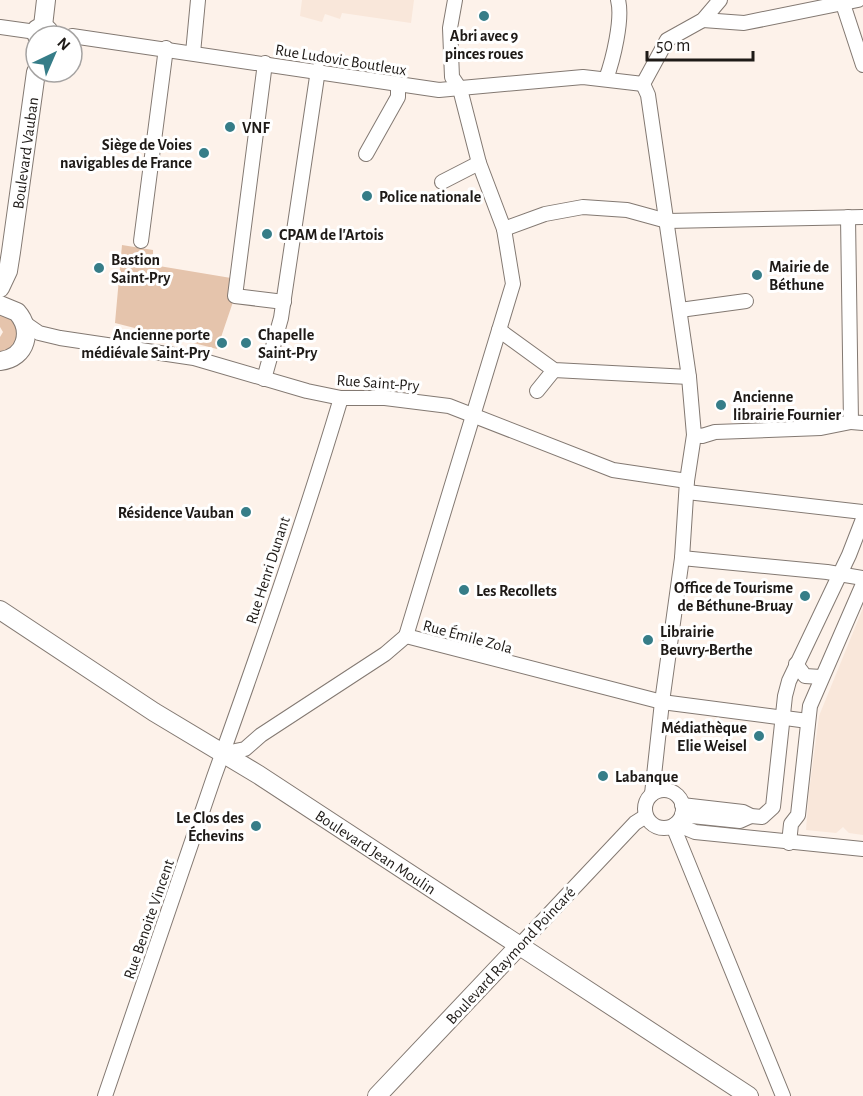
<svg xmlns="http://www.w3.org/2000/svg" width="863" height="1096" viewBox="0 0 863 1096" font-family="'Alegreya Sans',sans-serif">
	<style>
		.built { fill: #f9e7da }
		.green { fill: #e5c4ac }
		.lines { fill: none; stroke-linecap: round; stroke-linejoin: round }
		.street-casing { stroke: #837972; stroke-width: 16 }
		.secondary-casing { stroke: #837972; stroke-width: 20 }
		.street { stroke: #fff; stroke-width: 14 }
		.secondary { stroke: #fff; stroke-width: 18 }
		.poi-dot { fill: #367d88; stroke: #fff; stroke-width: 2 }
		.labels { text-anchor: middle; stroke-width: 6; stroke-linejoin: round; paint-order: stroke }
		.poi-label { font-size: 16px; font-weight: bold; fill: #1e1a17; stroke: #fff; text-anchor: start }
		.street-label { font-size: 16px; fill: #1e1a17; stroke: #fff }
	</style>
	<rect width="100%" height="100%" fill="#fdf2ea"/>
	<g class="built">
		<polygon points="302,0 414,0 411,23 342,13 340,19 325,14 322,22 300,16"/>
		<polygon points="863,608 863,835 849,833 843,827 836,833 806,830 809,792 819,716"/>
	</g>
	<g class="green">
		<polygon points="122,245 153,250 153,265 237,279 235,296 217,349 115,323"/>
		<path d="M0,312L16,322C19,337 16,349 0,353V337L3,332L0,327Z"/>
	</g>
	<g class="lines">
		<g class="street-casing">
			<g id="street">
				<polyline points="843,4 863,65"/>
				<polyline points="703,20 744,23 858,0"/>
				<polyline points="0,27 36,32"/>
				<polyline points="72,36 439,90 583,77 643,84"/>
				<polyline points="193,53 198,0"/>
				<polyline points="265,63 235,296 284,302"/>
				<path d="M606,79C613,60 623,19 618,0"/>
				<polyline points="643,84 648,95 689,377 694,435 687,481 682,558 662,702 652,794"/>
				<polyline points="643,84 667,40 703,20 720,0"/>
				<polyline points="366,154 398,97 398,85"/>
				<polyline points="442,182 479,163"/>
				<polyline points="848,217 851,422 863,423"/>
				<polyline points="504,229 545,214 583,207 627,210 667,221 863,217"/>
				<polyline points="141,241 166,48"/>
				<polyline points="680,310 746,301"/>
				<polyline points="26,324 39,333 60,338 194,358 307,391 341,398 385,398 449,406 613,470 687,481"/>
				<polyline points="499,330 554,370 689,377"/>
				<polyline points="264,379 281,318 318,70"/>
				<polyline points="537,391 554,370"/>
				<polyline points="694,435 702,436 715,432 821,428 851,422"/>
				<polyline points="687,492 863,512"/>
				<polyline points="682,558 827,572 863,578"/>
				<polyline points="406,636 513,284 504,229 479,163 460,89 452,77 450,28 455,0"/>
				<polyline points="406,636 662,702 808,721"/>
				<polyline points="796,664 805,676 821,677"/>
				<polyline points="225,753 245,749 261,735 385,654 406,636"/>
				<circle cx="664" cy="809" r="19"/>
				<polyline points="682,805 743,812 751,816 762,817 773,807 785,696 789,681 849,555 863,519"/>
				<polyline points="682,815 740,821 751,816"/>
				<polyline points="676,824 695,832 863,849"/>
				<polyline points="673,826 783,1096"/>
				<polyline points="789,843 791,824 798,815 810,706 863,584"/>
				<polyline points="518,947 635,823 646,816"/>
				<path d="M105,1096L214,777C259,652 303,525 341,398"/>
			</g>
		</g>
		<g class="secondary-casing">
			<g id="secondary">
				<polyline points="43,26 46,0"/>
				<polyline points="37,36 37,29 43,26 48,30 47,36"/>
				<path id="s1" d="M0,288L8,271L11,252L36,72"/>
				<path d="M0,305L17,312C33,330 27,358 0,361"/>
				<path id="s2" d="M0,610L154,712L259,775L749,1096"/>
				<polyline points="377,1096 518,947"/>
			</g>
		</g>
		<use href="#street" class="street"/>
		<use href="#secondary" class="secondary"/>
	</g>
	<g class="poi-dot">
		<circle cx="484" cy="16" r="6"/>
		<circle cx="230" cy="127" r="6"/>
		<circle cx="204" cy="153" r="6"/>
		<circle cx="367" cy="196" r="6"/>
		<circle cx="267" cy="234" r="6"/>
		<circle cx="99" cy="268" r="6"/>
		<circle cx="757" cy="275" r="6"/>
		<circle cx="222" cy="343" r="6"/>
		<circle cx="246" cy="343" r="6"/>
		<circle cx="721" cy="405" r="6"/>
		<circle cx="246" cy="512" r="6"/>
		<circle cx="464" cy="590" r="6"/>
		<circle cx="805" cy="596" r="6"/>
		<circle cx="648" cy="640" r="6"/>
		<circle cx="759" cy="736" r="6"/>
		<circle cx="603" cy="776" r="6"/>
		<circle cx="256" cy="826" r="6"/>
	</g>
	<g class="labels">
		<g class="poi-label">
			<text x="484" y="41" text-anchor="middle">Abri avec 9<tspan x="484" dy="18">pinces roues</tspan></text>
			<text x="242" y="133">VNF</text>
			<text x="192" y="150" text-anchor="end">Siège de Voies<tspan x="192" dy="18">navigables de France</tspan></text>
			<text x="379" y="202">Police nationale</text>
			<text x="279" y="240">CPAM de l'Artois</text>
			<text x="111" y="265">Bastion<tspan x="111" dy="18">Saint-Pry</tspan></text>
			<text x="769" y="272">Mairie de<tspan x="769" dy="18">Béthune</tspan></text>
			<text x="210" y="340" text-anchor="end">Ancienne porte<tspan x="210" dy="18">médiévale Saint-Pry</tspan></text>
			<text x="258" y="340">Chapelle<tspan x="258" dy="18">Saint-Pry</tspan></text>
			<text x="733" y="402">Ancienne<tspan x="733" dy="18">librairie Fournier</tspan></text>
			<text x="234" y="518" text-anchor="end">Résidence Vauban</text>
			<text x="793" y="593" text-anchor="end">Office de Tourisme<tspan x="793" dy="18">de Béthune-Bruay</tspan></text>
			<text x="476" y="596">Les Recollets</text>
			<text x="660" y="637">Librairie<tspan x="660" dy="18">Beuvry-Berthe</tspan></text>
			<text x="747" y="733" text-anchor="end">Médiathèque<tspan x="747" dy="18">Elie Weisel</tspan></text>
			<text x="615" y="782">Labanque</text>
			<text x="244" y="823" text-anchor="end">Le Clos des<tspan x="244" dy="18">Échevins</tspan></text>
		</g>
		<g class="street-label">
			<text transform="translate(341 59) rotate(9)" y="6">Rue Ludovic Boutleux</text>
			<text dy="6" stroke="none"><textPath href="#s1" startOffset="138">Boulevard Vauban</textPath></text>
			<text transform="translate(378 382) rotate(4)" y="6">Rue Saint-Pry</text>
			<text transform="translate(267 570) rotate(-72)" y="6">Rue Henri Dunant</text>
			<text transform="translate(468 636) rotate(15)" y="6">Rue Émile Zola</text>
			<text dy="6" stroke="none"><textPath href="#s2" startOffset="447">Boulevard Jean Moulin</textPath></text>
			<text transform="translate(148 919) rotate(-71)" y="6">Rue Benoite Vincent</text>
			<text transform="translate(510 955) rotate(-47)" y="6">Boulevard Raymond Poincaré</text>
		</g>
	</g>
	<g transform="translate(54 54) rotate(44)"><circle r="28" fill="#ffffff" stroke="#a5a3a2" stroke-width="1.5"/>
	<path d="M0-4.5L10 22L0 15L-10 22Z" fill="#367d88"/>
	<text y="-9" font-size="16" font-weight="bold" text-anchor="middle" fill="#1e1a17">N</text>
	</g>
	<path d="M647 51v9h106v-9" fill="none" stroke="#1e1a17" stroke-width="3"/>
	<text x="656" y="51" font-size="18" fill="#1e1a17" stroke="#ffffff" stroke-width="4.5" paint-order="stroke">50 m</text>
</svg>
